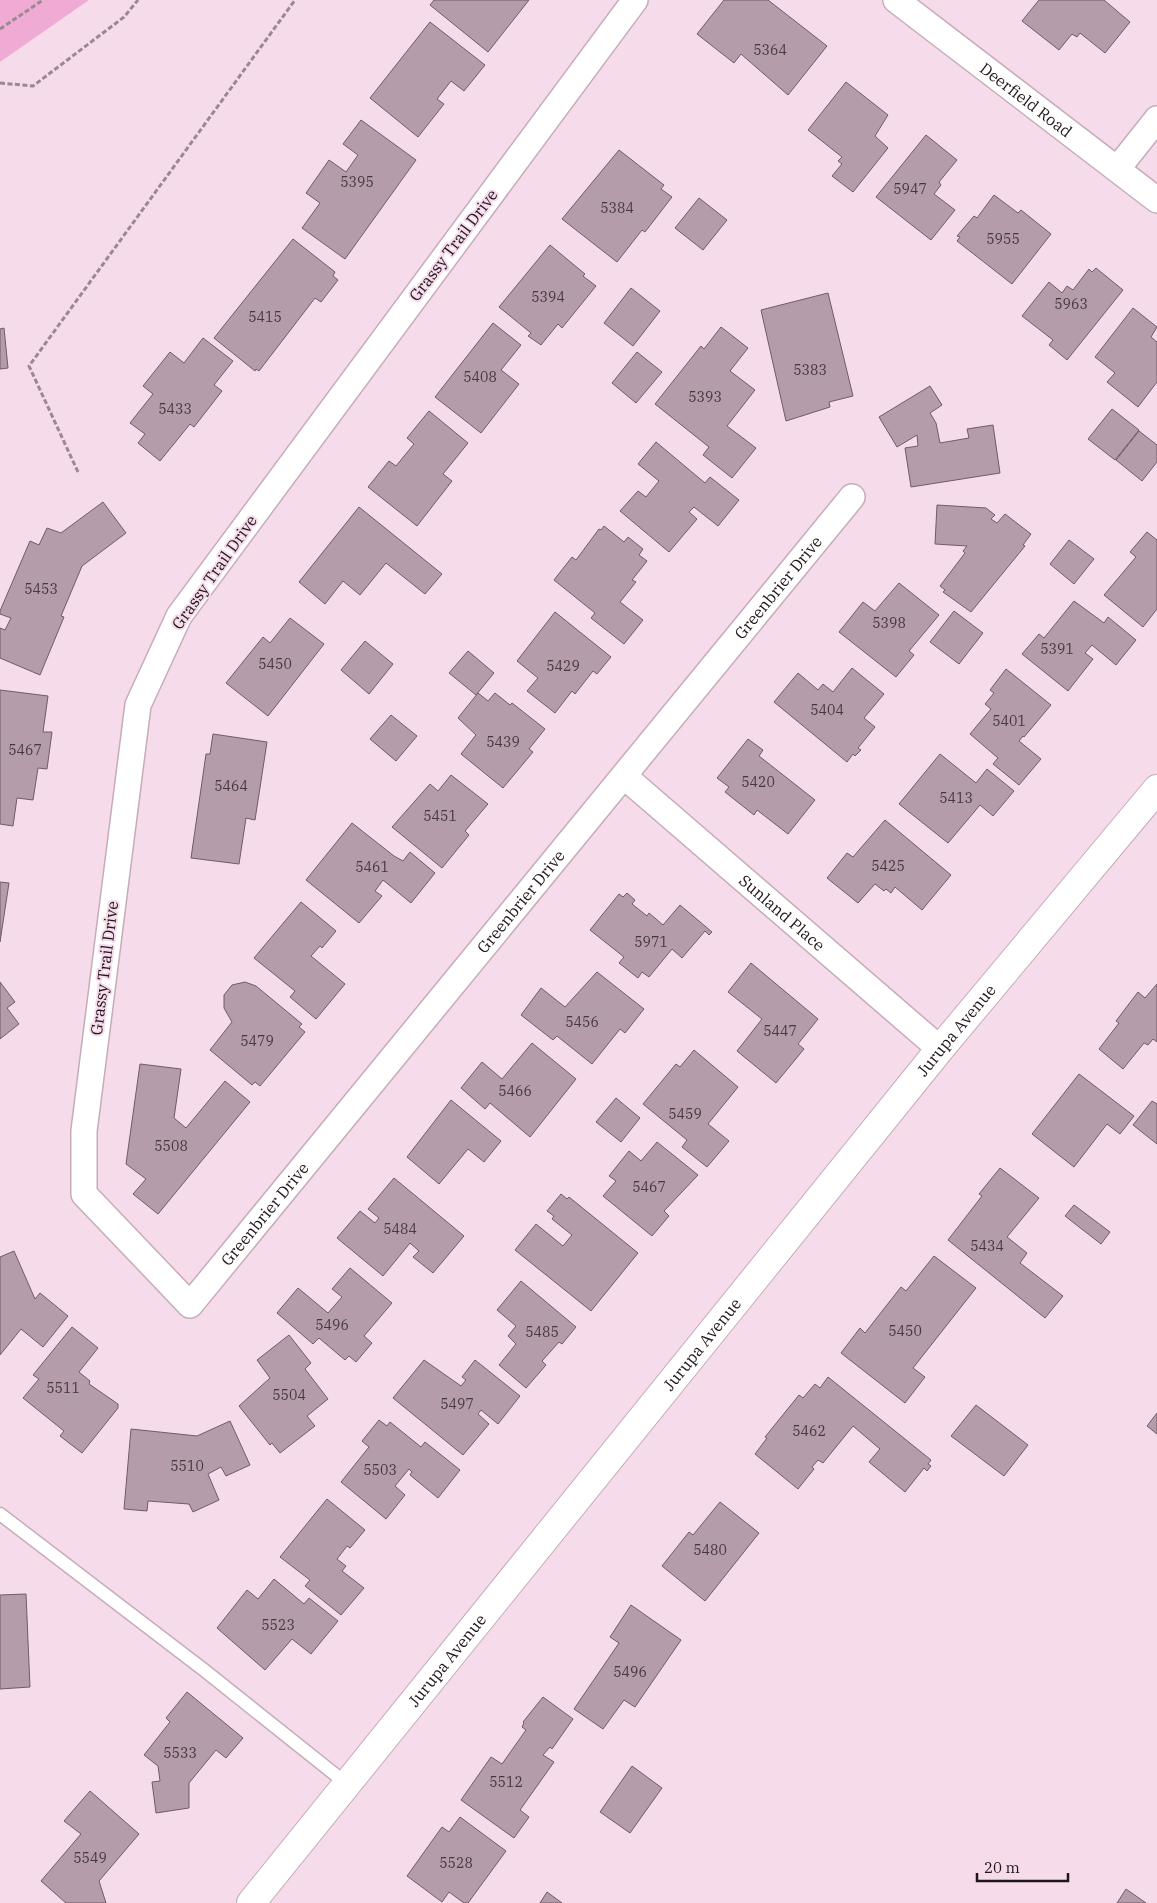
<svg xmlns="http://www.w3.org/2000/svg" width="1157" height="1903" viewBox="0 0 1157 1903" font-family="'IBM Plex Serif',serif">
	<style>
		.green { fill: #f0abd5 }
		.building { fill: #b59caa; stroke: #715b68 }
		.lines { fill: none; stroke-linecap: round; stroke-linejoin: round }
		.service-casing { stroke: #c6acbb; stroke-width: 15 }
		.minor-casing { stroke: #c6acbb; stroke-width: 28 }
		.secondary-casing { stroke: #c6acbb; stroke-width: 30 }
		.path { stroke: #9b8893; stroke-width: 3; stroke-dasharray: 5 2.5; stroke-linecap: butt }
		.service { stroke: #fff; stroke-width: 12 }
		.minor { stroke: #fff; stroke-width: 25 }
		.secondary { stroke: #fff; stroke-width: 28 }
		.labels { text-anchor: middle; stroke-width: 4; stroke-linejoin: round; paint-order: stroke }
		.number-label { font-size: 14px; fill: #453840 }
		.street-label { font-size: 16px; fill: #20171d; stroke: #f6dbea }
	</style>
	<rect width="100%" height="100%" fill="#f6dbea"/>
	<polygon class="green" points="0,0 89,0 0,62"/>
	<g class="building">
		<polygon points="434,0 529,0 488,52 430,5"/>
		<polygon points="724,0 768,0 827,46 788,95 741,54 734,63 697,34"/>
		<polygon points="1039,0 1104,0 1130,22 1105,53 1080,33 1077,37 1072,34 1059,50 1022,21"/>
		<polygon points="430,22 485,65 464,91 451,81 437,99 444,104 418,137 370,98"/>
		<polygon points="846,82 888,115 875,136 888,148 853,192 832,176 842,164 838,161 842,157 808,130"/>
		<polygon points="361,120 416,160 345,259 302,228 320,203 306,193 329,160 346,172 358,155 343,144"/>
		<polygon points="926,135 957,160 939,182 941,185 934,194 955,210 931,240 876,197"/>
		<polygon points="619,150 664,185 661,189 672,197 645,232 642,230 617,262 562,219"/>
		<polygon points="994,195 1018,213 1021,210 1051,234 1012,284 957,241 960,237 957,236 974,216 977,218"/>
		<polygon points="699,198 727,220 703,250 675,228"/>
		<polygon points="293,239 335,272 333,276 338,280 321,302 315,298 259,371 256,369 255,371 214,338"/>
		<polygon points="550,245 585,274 583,276 596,286 562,328 558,324 541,345 528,336 531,333 499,307"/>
		<polygon points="1096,268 1123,290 1067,360 1049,345 1053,340 1022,316 1049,282 1062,293 1067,286 1073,290 1089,269 1092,272"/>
		<polygon points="631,288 660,311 633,346 604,323"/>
		<polygon points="828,293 853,396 829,402 830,407 786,421 761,310"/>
		<polygon points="1133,308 1157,327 1151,337 1157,342 1157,382 1138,407 1107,382 1115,373 1095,357"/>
		<polygon points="493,323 521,345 501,370 519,384 481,433 435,397"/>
		<polygon points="721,327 748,348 730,371 755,390 727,426 756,448 732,478 703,455 709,447 655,404 701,346 704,349"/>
		<polygon points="4,328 8,368 0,369 0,329"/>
		<polygon points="203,338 233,361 214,385 222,391 194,427 190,424 160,461 138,443 145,434 130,423 153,394 143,386 170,352 184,363"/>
		<polygon points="637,352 662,372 636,403 612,383"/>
		<polygon points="930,386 942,405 930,413 936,423 940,443 969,438 967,429 993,425 1000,473 911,487 905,448 918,446 917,435 897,447 879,417"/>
		<polygon points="1112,409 1139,430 1115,460 1088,439"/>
		<polygon points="429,411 468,443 443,474 452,481 417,526 368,487 389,461 396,466 414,444 407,438"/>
		<polygon points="1139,431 1157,445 1157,462 1142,481 1116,460"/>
		<polygon points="656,442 705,483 710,477 739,500 718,526 694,507 689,512 697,519 669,552 620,511 638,491 646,497 659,481 638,464"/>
		<polygon points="103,502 126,533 82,566 61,616 64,617 40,675 0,658 0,628 5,630 11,618 0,614 0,611 30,541 39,545 47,528 61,533"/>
		<polygon points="937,505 986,508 995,515 991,519 997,523 1005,514 1031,534 1023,545 1025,546 971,612 943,592 945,590 940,586 965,553 963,551 967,546 935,544"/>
		<polygon points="359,507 442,574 425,594 386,563 360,595 343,581 325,604 299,582"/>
		<polygon points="604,526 624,542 628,537 643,549 639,555 647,561 632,580 636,582 620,602 643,620 624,644 591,618 595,613 554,580 572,557 576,560 599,529 601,530"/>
		<polygon points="1147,532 1157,540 1157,609 1143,627 1104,595 1136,557 1130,552"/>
		<polygon points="1069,540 1094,559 1074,584 1050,564"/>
		<polygon points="899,583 939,615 909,651 914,655 896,677 839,632 863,602 875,611"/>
		<polygon points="1074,601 1104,623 1108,617 1136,640 1116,665 1092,645 1085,653 1093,659 1068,691 1022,654 1039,634 1044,638"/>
		<polygon points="954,611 983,633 959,664 930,642"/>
		<polygon points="555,612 611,657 597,674 593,671 575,694 572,691 555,713 527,691 538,678 517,661"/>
		<polygon points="290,618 324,644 268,716 226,683 263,637 270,643"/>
		<polygon points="365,641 393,664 369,694 341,670"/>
		<polygon points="468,651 494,673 476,695 449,673"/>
		<polygon points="852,668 884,694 864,718 875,727 858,748 861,750 855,756 853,754 847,762 774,702 798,673 818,690 823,684 833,692"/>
		<polygon points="1006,669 1051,705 1024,737 1023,736 1019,741 1041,759 1019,785 993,764 998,758 970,734 991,709 985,704 994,693 990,690"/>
		<polygon points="0,690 48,696 43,732 52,732 47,769 38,768 33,800 17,798 13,826 0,824"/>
		<polygon points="478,693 488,701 495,693 510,705 512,703 545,729 529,749 533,752 503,788 461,754 476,735 458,718"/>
		<polygon points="391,715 417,736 396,761 370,739"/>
		<polygon points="213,734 267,742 255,820 246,818 239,864 191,858 206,754 210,754"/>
		<polygon points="748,739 763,750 759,756 815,800 788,834 757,810 754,815 725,792 729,787 717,778"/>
		<polygon points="940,754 976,783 987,769 1014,791 993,816 980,805 948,843 899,804"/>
		<polygon points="451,775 488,804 465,831 469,835 442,868 392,827 430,784 438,791"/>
		<polygon points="885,820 951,875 922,910 895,887 891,893 886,889 884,891 875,884 858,903 827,878 847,853 853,857"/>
		<polygon points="352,823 394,856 403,861 410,852 435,873 411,903 383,880 375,891 382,896 359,923 306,880"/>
		<polygon points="0,882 9,883 0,942"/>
		<polygon points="627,893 635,900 632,904 647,916 649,913 663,925 680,905 712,932 709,935 705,931 682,958 672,949 649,977 642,972 638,978 619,963 624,957 590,930 619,894 623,897"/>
		<polygon points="301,902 336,931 322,948 320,946 311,956 345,984 316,1019 290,997 295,991 254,958"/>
		<polygon points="751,963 818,1019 798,1044 804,1049 776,1083 737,1051 762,1019 728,992"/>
		<polygon points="597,972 644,1009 625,1033 620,1029 592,1064 557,1036 553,1040 521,1015 541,988 565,1007"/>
		<polygon points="0,982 15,1002 7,1008 19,1024 0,1039"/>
		<polygon points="245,982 256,986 302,1024 299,1027 305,1032 260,1086 255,1082 252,1085 210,1050 232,1022 224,1008 224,995 232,985"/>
		<polygon points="1157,984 1157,1042 1153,1039 1148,1045 1144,1043 1123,1069 1099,1049 1119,1023 1116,1021 1138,992 1145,998"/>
		<polygon points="532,1043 576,1079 530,1137 490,1103 485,1109 461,1088 482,1062 502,1079"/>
		<polygon points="694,1050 738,1087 708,1124 729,1141 707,1167 682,1147 687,1140 643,1104 676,1064 680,1067"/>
		<polygon points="140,1064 181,1069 174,1118 186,1128 225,1081 250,1102 158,1214 133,1194 146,1179 126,1164"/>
		<polygon points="1079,1074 1134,1116 1120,1134 1107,1124 1074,1167 1032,1134"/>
		<polygon points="616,1098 640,1118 621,1142 596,1122"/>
		<polygon points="451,1100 501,1141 484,1162 468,1149 439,1184 407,1157"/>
		<polygon points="1152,1101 1157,1104 1157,1144 1133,1125"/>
		<polygon points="657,1142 698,1175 664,1211 669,1216 652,1236 603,1196 616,1181 609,1176 629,1151 641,1161"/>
		<polygon points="1000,1168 1039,1198 1007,1237 1027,1253 1020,1263 1063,1296 1045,1318 948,1240 982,1196 979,1194"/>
		<polygon points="394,1178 464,1236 433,1273 413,1257 419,1251 410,1243 383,1276 337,1238 360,1211 375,1223 379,1218 368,1209"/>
		<polygon points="561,1194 567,1199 569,1197 638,1253 591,1311 515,1250 536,1224 563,1246 572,1235 552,1219 554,1216 547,1211"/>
		<polygon points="1074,1205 1110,1232 1101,1244 1065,1216"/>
		<polygon points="14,1251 35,1299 40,1293 68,1316 43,1347 21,1329 0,1355 0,1257"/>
		<polygon points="934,1256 976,1288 913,1368 925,1377 905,1403 841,1353 860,1328 865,1333 901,1287 906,1291"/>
		<polygon points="350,1268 392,1303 364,1336 372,1343 356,1362 349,1356 345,1360 319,1338 313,1344 277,1313 298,1288 328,1313 342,1297 332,1289"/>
		<polygon points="521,1281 576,1327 562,1344 559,1342 542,1361 546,1365 526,1388 499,1365 516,1344 508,1336 516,1326 497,1310"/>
		<polygon points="72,1327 98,1348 79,1372 90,1381 89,1384 118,1404 118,1408 82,1453 60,1436 64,1431 23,1398 39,1379 33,1375"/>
		<polygon points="289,1335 311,1363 305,1369 328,1399 307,1416 315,1426 280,1453 272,1443 270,1445 239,1406 270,1378 257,1360"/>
		<polygon points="424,1360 461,1386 466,1380 462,1377 475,1360 520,1396 498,1424 481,1410 478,1414 489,1424 463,1455 393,1398"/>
		<polygon points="828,1377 931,1460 928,1464 931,1466 927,1471 924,1468 905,1492 869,1462 880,1449 853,1426 823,1463 818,1460 812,1467 814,1469 798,1489 755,1454 767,1438 765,1437 799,1395 803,1398 815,1384 820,1388"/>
		<polygon points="976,1405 1028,1445 1004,1476 951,1436"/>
		<polygon points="1157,1413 1157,1434 1147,1426"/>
		<polygon points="379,1420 387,1426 390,1422 421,1447 425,1442 460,1470 438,1498 410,1475 412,1472 409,1469 395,1486 405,1495 386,1519 341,1482 369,1447 362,1441"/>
		<polygon points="230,1421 250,1465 226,1476 221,1467 208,1474 219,1500 193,1512 189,1504 148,1501 147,1511 124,1509 131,1429 197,1436"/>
		<polygon points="327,1499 365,1530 350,1548 347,1546 337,1559 346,1566 342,1571 364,1588 341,1615 305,1586 310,1580 280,1557"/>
		<polygon points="720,1502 759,1533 705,1601 662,1566 689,1532 693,1535"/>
		<polygon points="274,1579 304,1604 309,1598 338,1621 311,1654 292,1639 265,1670 217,1628 247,1590 258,1599"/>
		<polygon points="26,1594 30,1687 0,1689 0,1595"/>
		<polygon points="631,1605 681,1640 635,1707 624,1700 603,1729 574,1709 619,1643 610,1637"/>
		<polygon points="187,1692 243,1738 226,1758 216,1750 189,1783 189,1808 156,1813 152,1782 160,1781 158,1766 144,1755 170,1722 166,1718"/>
		<polygon points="543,1697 573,1719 552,1749 550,1747 543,1755 554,1762 520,1810 529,1817 514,1838 461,1800 491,1757 502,1764 526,1730 522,1727 524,1723 523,1722"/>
		<polygon points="632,1766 662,1788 630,1833 600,1812"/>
		<polygon points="90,1791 139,1834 99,1881 106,1903 66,1903 41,1881 81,1834 64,1821"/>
		<polygon points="460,1817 506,1851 468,1903 464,1903 449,1892 442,1902 407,1876 442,1827 449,1832"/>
		<polygon points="1126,1889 1146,1903 1117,1903"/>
		<polygon points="547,1892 562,1903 540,1903"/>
	</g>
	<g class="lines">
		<g class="service-casing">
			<polyline id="service" points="0,1514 204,1670 347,1784"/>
		</g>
		<g class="minor-casing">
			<g id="minor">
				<path id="s1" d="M635,0L179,616L138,705L84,1131V1194L190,1305L852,497"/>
				<path id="s2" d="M896,0L1157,200"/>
				<polyline points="1118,168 1157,119"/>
				<path id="s3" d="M624,776L940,1049"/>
			</g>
		</g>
		<g class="secondary-casing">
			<g id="secondary">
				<path id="s4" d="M251,1903L940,1049L1157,789"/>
			</g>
		</g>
		<g class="path">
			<polyline points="0,29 43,0"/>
			<polyline points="0,83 33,86 124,17 138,0"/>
			<polyline points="78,472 29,366 295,0"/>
		</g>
		<use href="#service" class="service"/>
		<use href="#minor" class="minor"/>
		<use href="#secondary" class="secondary"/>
	</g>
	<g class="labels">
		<g class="number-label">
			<text x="770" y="55">5364</text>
			<text x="357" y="187">5395</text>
			<text x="910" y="194">5947</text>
			<text x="617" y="213">5384</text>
			<text x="1003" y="244">5955</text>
			<text x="548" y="302">5394</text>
			<text x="1071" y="309">5963</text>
			<text x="265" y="322">5415</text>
			<text x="810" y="375">5383</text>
			<text x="480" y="382">5408</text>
			<text x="705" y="402">5393</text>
			<text x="175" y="414">5433</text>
			<text x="41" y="594">5453</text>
			<text x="889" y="628">5398</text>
			<text x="1057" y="654">5391</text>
			<text x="275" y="669">5450</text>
			<text x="563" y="671">5429</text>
			<text x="827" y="715">5404</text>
			<text x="1009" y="726">5401</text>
			<text x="503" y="747">5439</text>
			<text x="25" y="755">5467</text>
			<text x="758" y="787">5420</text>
			<text x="231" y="791">5464</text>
			<text x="956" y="803">5413</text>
			<text x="440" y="821">5451</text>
			<text x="888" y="871">5425</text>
			<text x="372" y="872">5461</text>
			<text x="651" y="947">5971</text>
			<text x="582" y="1027">5456</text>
			<text x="780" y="1036">5447</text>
			<text x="257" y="1046">5479</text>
			<text x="515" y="1096">5466</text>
			<text x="685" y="1119">5459</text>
			<text x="171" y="1151">5508</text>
			<text x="649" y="1192">5467</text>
			<text x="400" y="1234">5484</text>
			<text x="987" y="1251">5434</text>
			<text x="332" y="1330">5496</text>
			<text x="905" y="1336">5450</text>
			<text x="542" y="1337">5485</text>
			<text x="63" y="1393">5511</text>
			<text x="289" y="1400">5504</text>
			<text x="457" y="1409">5497</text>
			<text x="809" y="1436">5462</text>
			<text x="187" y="1471">5510</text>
			<text x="380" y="1475">5503</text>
			<text x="710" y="1555">5480</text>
			<text x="278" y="1630">5523</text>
			<text x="630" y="1677">5496</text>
			<text x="180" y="1758">5533</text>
			<text x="506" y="1787">5512</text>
			<text x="90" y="1863">5549</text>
			<text x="456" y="1868">5528</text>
		</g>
		<g class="street-label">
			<text dy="6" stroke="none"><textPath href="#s2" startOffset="164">Deerfield Road</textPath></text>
			<text transform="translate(453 245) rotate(-53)" y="6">Grassy Trail Drive</text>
			<text transform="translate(214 572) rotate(-55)" y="6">Grassy Trail Drive</text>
			<text dy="6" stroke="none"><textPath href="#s1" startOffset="2438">Greenbrier Drive</textPath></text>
			<text dy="6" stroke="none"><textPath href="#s1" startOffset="2032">Greenbrier Drive</textPath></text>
			<text dy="6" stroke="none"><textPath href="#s3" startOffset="209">Sunland Place</textPath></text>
			<text transform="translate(104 968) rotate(-83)" y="6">Grassy Trail Drive</text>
			<text dy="6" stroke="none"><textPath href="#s4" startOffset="1122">Jurupa Avenue</textPath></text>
			<text dy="6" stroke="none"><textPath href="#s1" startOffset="1628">Greenbrier Drive</textPath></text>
			<text dy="6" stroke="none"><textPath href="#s4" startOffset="718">Jurupa Avenue</textPath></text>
			<text dy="6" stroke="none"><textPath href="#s4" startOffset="312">Jurupa Avenue</textPath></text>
		</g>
	</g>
	<path d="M977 1873v8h91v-8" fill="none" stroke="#20171d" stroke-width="2.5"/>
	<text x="984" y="1873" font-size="15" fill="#20171d" stroke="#f6dbea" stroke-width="4" paint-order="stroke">20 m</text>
</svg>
